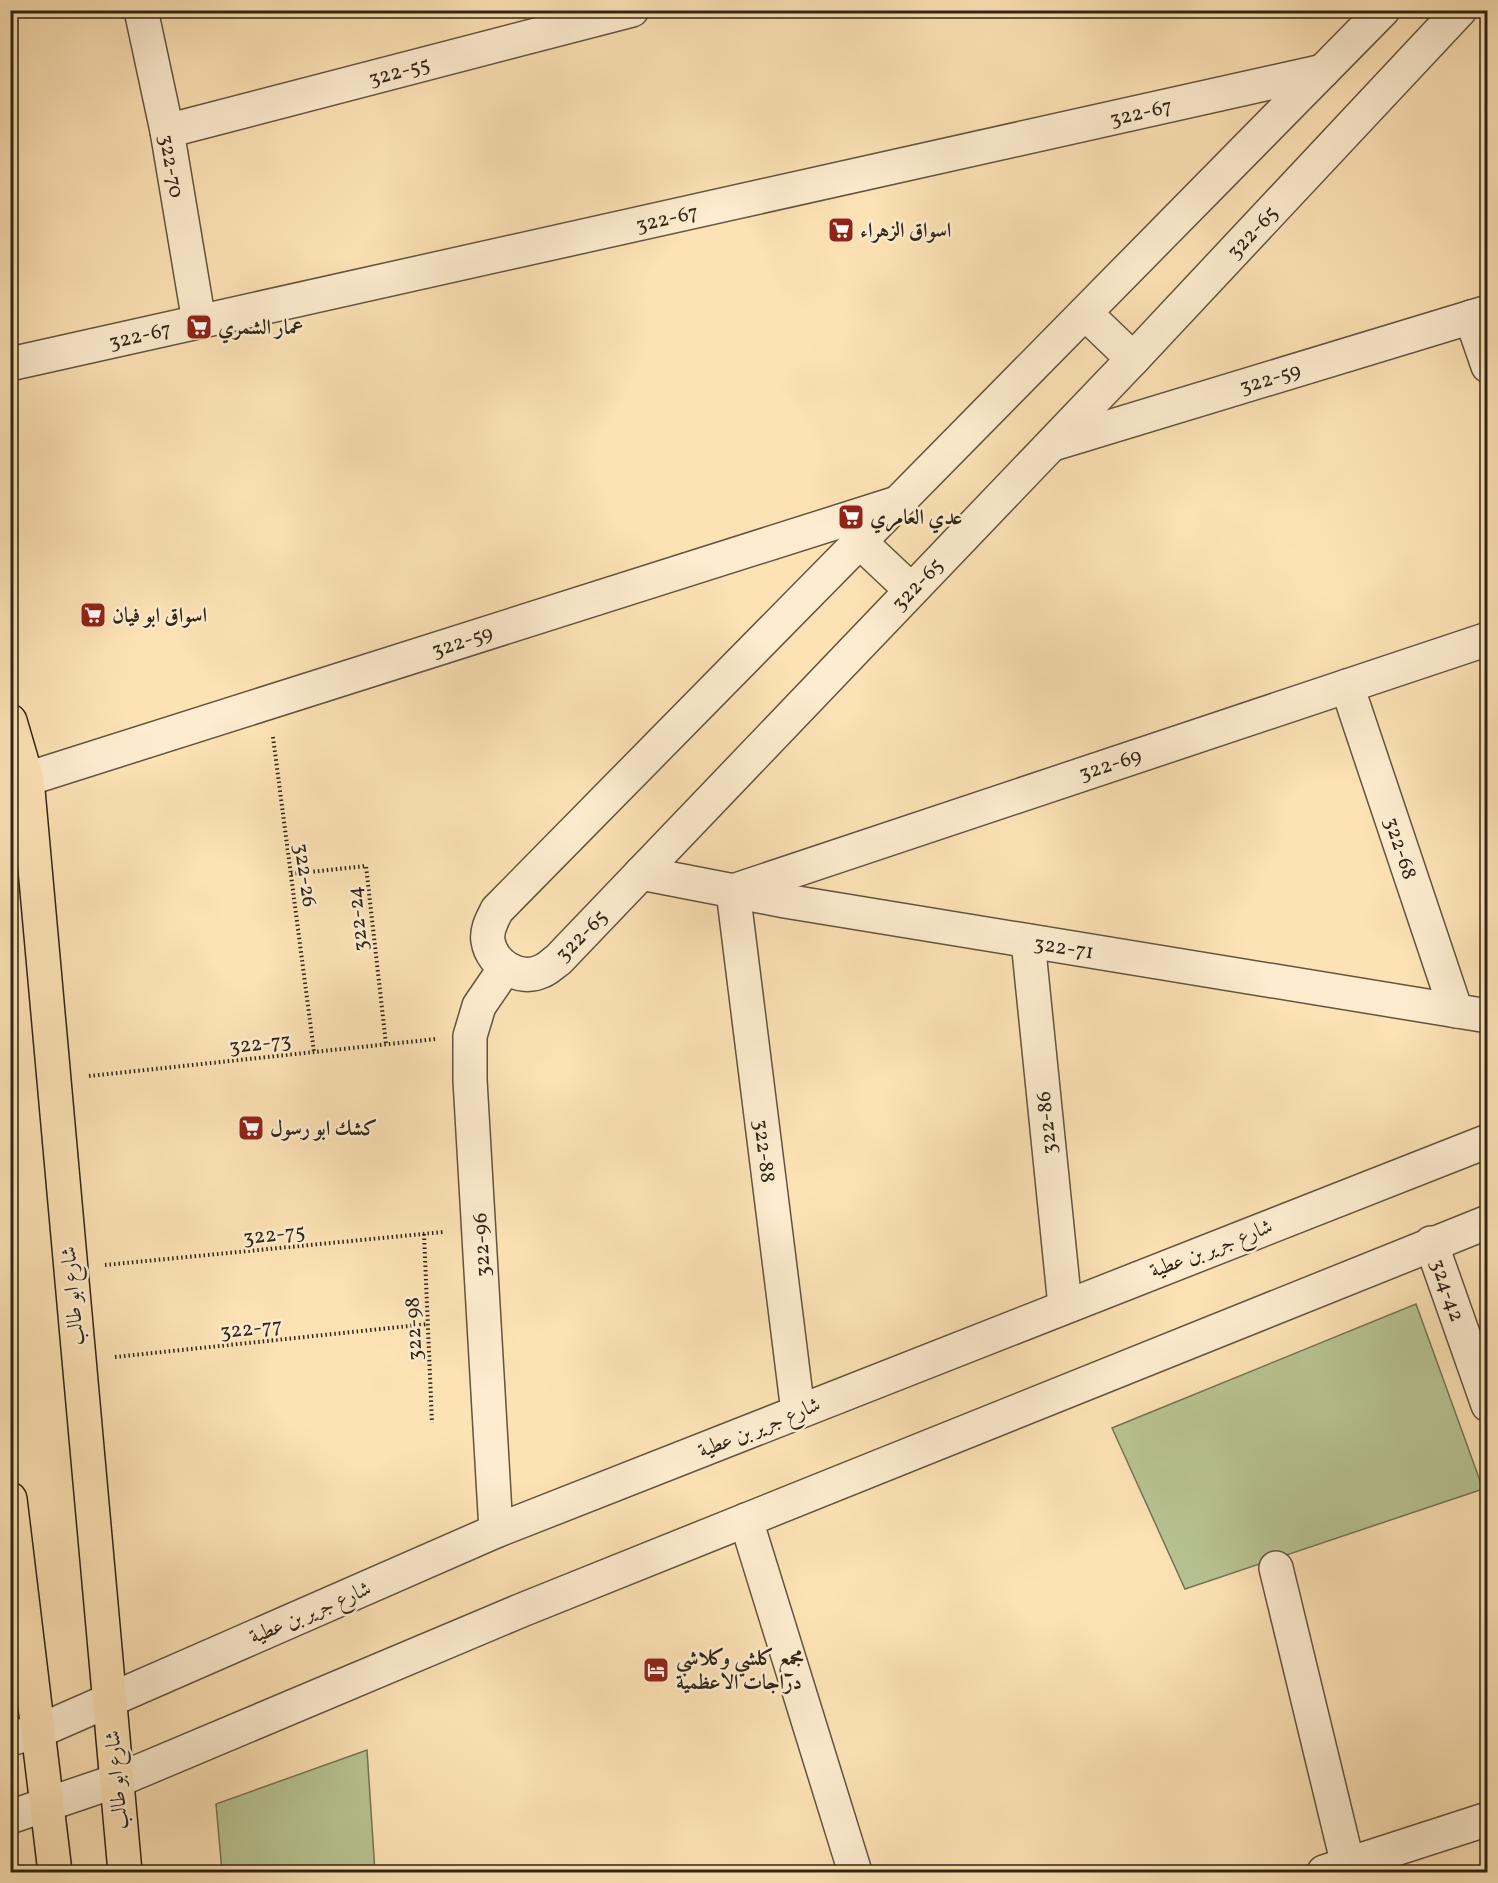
<svg xmlns="http://www.w3.org/2000/svg" width="1498" height="1883" viewBox="0 0 1498 1883" font-family="Vollkorn,Amiri,serif">
	<style>
		.green { fill: #b8c492; stroke: #747454; stroke-width: 1.5 }
		.lines { fill: none; stroke-linecap: round; stroke-linejoin: round }
		.minor-casing { stroke: #63543e; stroke-width: 36 }
		.major-casing { stroke: #302516; stroke-width: 36 }
		.path { stroke: #302516; stroke-width: 4; stroke-dasharray: 1.5 3; stroke-linecap: butt }
		.minor { stroke: #fdeccf; stroke-width: 33 }
		.major { stroke: #fce2b5; stroke-width: 33 }
		.labels { text-anchor: middle; stroke-width: 5; stroke-linejoin: round; paint-order: stroke }
		.street-label { font-size: 21px; fill: #302516; stroke: #fdeccf }
		.poi-label { font-size: 21px; font-weight: bold; fill: #302516; stroke: #fdeccf; text-anchor: start }
	</style>
	<rect width="100%" height="100%" fill="#fce2b5"/>
	<filter id="stains"><feTurbulence type="fractalNoise" baseFrequency=".00333" numOctaves="4"/><feColorMatrix values="0 0 0 0 .2 0 0 0 0 .09 0 0 0 0 .02 0 0 0 .5 -.17"/></filter>
	<radialGradient id="worn" r=".72"><stop offset=".6" stop-color="#630" stop-opacity="0"/><stop offset="1" stop-color="#630" stop-opacity=".3"/></radialGradient>
	<g class="green">
		<polygon points="1416,1304 1483,1489 1185,1589 1112,1428"/>
		<polygon points="367,1750 375,1872 222,1872 216,1804"/>
	</g>
	<g class="lines">
		<g class="minor-casing">
			<g id="minor">
				<polyline points="141,10 167,131 199,322"/>
				<path d="M1383,10L497,910C492,920 486,930 488,941C492,965 520,982 542,971C548,969 553,963 558,960L1133,359L1460,10"/>
				<polyline points="167,131 632,10"/>
				<polyline points="1085,313 1133,359"/>
				<polyline points="1471,317 1488,366"/>
				<polyline points="10,364 1323,71"/>
				<polyline points="1053,444 1488,312"/>
				<polyline points="860,542 911,590"/>
				<polyline points="1347,686 1456,1011"/>
				<polyline points="27,779 894,504"/>
				<polyline points="641,873 785,901 1488,1016"/>
				<polyline points="1028,941 1065,1306"/>
				<polyline points="1431,1243 1488,1405"/>
				<polyline points="798,1412 733,891 1488,639"/>
				<polyline points="746,1520 855,1872"/>
				<polyline points="496,1531 470,1080 470,1036 479,1006 505,968"/>
				<polyline points="1276,1568 1348,1865"/>
				<polyline points="10,1739 39,1731 496,1531 1488,1141"/>
				<polyline points="10,1817 116,1781 522,1610 1488,1222"/>
				<polyline points="1324,1872 1488,1819"/>
			</g>
		</g>
		<g class="major-casing">
			<g id="major">
				<polyline points="10,721 27,779 125,1872"/>
				<polyline points="10,1499 55,1872"/>
			</g>
		</g>
		<g class="path">
			<polyline points="273,737 314,1052"/>
			<polyline points="291,874 366,866 386,1044"/>
			<polyline points="89,1076 436,1039"/>
			<polyline points="424,1234 432,1423"/>
			<polyline points="105,1265 443,1232"/>
			<polyline points="115,1357 428,1324"/>
		</g>
		<use href="#minor" class="minor"/>
		<use href="#major" class="major"/>
	</g>
	<defs>
		<g id="supermarket-square" transform="scale(1.35)"><rect x="-9" y="-9" width="18" height="18" rx="4" fill="#8f2418" stroke="#fdeccf"/><path d="M-6-5.5h2.5l.6 2H6L4.5 2H-2.5L-4.4-4H-6ZM-1.5 3.2a1.3 1.3 0 1 0 .1 0ZM3 3.2a1.3 1.3 0 1 0 .1 0Z" fill="#fff"/></g>
		<g id="hotel-square" transform="scale(1.35)"><rect x="-9" y="-9" width="18" height="18" rx="4" fill="#8f2418" stroke="#fdeccf"/><path d="M-6-4.5h1.5V1H6V5H4.5V3h-9V5H-6ZM-4 0a1.8 1.8 0 1 1 3.6 0ZM.5 0V-2.5h3Q6-2.5 6 0Z" fill="#fff"/></g>
	</defs>
	<g fill-rule="evenodd">
		<use href="#supermarket-square" x="841" y="230"/>
		<use href="#supermarket-square" x="199" y="327"/>
		<use href="#supermarket-square" x="851" y="517"/>
		<use href="#supermarket-square" x="93" y="615"/>
		<use href="#supermarket-square" x="251" y="1128"/>
		<use href="#hotel-square" x="656" y="1670"/>
	</g>
	<g class="labels">
		<g class="street-label">
			<text transform="translate(399 71) rotate(-15)" y="7">322-55</text>
			<text transform="translate(1141 112) rotate(-13)" y="7">322-67</text>
			<text transform="translate(172 166) rotate(80)" y="7">322-70</text>
			<text transform="translate(667 218) rotate(-13)" y="7">322-67</text>
			<text transform="translate(1252 232) rotate(-47)" y="7">322-65</text>
			<text transform="translate(140 335) rotate(-13)" y="7">322-67</text>
			<text transform="translate(1270 378) rotate(-17)" y="7">322-59</text>
			<text transform="translate(917 584) rotate(-46)" y="7">322-65</text>
			<text transform="translate(462 641) rotate(-18)" y="7">322-59</text>
			<text transform="translate(1110 764) rotate(-18)" y="7">322-69</text>
			<text transform="translate(1401 848) rotate(72)" y="7">322-68</text>
			<text transform="translate(306 875) rotate(82)" y="7">322-26</text>
			<text transform="translate(357 919) rotate(-96)" y="7">322-24</text>
			<text transform="translate(581 935) rotate(-45)" y="7">322-65</text>
			<text transform="translate(1064 947) rotate(9)" y="7">322-71</text>
			<text transform="translate(260 1043) rotate(-6)" y="7">322-73</text>
			<text transform="translate(1046 1123) rotate(-96)" y="7">322-86</text>
			<text transform="translate(765 1151) rotate(83)" y="7">322-88</text>
			<text transform="translate(274 1234) rotate(-6)" y="7">322-75</text>
			<text transform="translate(481 1245) rotate(-93)" y="7">322-96</text>
			<text transform="translate(1211 1248) rotate(-21)" y="7">شارع جرير بن عطية</text>
			<text transform="translate(1448 1290) rotate(71)" y="7">324-42</text>
			<text transform="translate(72 1296) rotate(-95)" y="7">شارع ابو طالب</text>
			<text transform="translate(251 1328) rotate(-6)" y="7">322-77</text>
			<text transform="translate(413 1329) rotate(-93)" y="7">322-98</text>
			<text transform="translate(759 1427) rotate(-22)" y="7">شارع جرير بن عطية</text>
			<text transform="translate(310 1612) rotate(-23)" y="7">شارع جرير بن عطية</text>
			<text transform="translate(116 1780) rotate(-95)" y="7">شارع ابو طالب</text>
		</g>
		<g class="poi-label">
			<text x="860" y="237">اسواق الزهراء</text>
			<text x="218" y="334">عمار الشمري</text>
			<text x="870" y="524">عدي العامري</text>
			<text x="112" y="622">اسواق ابو فيان</text>
			<text x="270" y="1135">كشك ابو رسول</text>
			<text x="676" y="1665">مجمع كلشي وكلاشي<tspan x="676" dy="24">دراجات الاعظمية</tspan></text>
		</g>
	</g>
	<rect width="1498" height="1883" fill="none" stroke="#fce2b5" stroke-width="36"/>
	<rect x="12" y="12" width="1474" height="1859" fill="none" stroke="#302516" stroke-width="3"/>
	<rect x="18" y="18" width="1462" height="1847" fill="none" stroke="#302516" stroke-width="1.5"/>
	<rect width="100%" height="100%" filter="url(#stains)"/>
	<rect width="100%" height="100%" fill="url(#worn)"/>
</svg>
